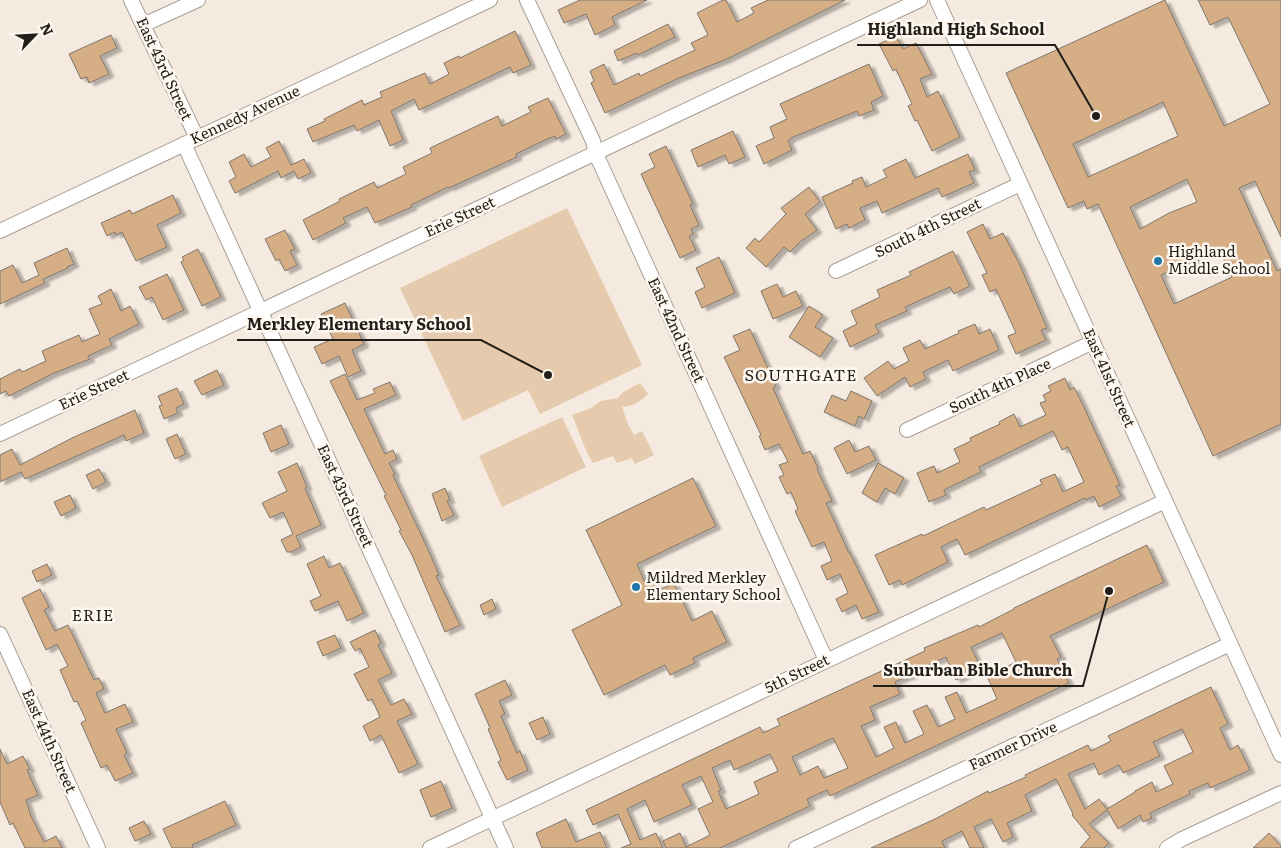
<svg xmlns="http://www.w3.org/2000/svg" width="1281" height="848" viewBox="0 0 1281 848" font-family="Literata,serif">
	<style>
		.green { fill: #e6caad }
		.building { fill: #d5ae85; stroke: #7f766c; fill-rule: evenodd; filter: url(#shadow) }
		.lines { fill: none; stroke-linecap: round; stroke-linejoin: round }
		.minor-casing { stroke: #a89e93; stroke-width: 16 }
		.minor { stroke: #fff; stroke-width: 14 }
		.poi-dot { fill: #2177a7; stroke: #fff8f1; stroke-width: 2 }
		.labels { text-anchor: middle; stroke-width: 5; stroke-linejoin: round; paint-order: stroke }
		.street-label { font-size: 15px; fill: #221e1a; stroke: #fff8f1 }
		.poi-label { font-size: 15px; fill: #221e1a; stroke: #fff8f1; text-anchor: start }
		.neighbourhood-label { font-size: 16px; letter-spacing: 1px; fill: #221e1a; stroke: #fff8f1 }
		.leader { fill: none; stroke: #221e1a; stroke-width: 2 }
		.callout-dot { fill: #221e1a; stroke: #fff8f1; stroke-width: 2 }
		.callout-label { font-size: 16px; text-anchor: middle; font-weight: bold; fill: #221e1a; stroke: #fff8f1; stroke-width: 5; stroke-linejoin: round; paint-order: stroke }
	</style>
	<defs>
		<filter id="shadow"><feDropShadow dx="5" dy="3" stdDeviation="1" flood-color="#0004"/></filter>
	</defs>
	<rect width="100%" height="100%" fill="#f5eadf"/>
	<g class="green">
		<polygon points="567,208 642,365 540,414 528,390 463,421 400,288"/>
		<path d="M640,383L648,394C640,402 633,406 622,407L628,424L634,435L642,431L654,455L635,464L632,458L617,463L613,456L593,463C584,449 579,431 572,415L591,408L601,401L618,398L623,392Z"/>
		<polygon points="562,417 586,467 502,507 479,456"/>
	</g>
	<g class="building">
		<polygon points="580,0 647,0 612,17 615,25 595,35 586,14 564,23 558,10"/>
		<polygon points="723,0 726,0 737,22 754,13 751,8 768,0 845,0 727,59 679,78 605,113 591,83 594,81 590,71 604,64 614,85 639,73 640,76 695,50 691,43 708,35 697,13"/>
		<path d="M1165,0L1224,126L1270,104L1228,17L1210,25L1198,0H1281V237L1255,181L1239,188L1277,271L1281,269V424L1213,456L1098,204L1087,209L1084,201L1068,208L1006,73ZM1163,102L1178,136L1088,177L1073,144ZM1187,179L1197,202L1169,213L1140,229L1130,207ZM1219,249L1232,277L1174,304L1161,275Z"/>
		<polygon points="668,24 675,37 638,55 637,53 618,61 614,51"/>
		<polygon points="515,31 531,65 513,73 510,67 419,110 414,99 391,111 403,140 390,146 379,120 357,131 354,125 313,142 307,129 325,121 324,119 362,100 364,105 382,97 380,92 425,73 430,84 449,74 444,63 459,56 460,58"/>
		<polygon points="111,35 117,48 100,56 109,74 89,83 87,77 81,79 69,54"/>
		<polygon points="896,36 903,49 916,43 932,74 920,79 927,97 938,91 960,137 932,151 917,120 915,121 908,106 912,104 896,69 893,71 879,44"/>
		<polygon points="869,64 883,96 871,102 874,110 859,116 857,111 791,138 788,141 792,150 764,164 756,146 774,138 770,127 787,119 780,104"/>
		<polygon points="548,98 566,134 556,139 555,136 545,140 516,154 517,157 449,188 448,187 411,205 412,207 375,223 367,207 343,218 346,223 313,240 303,220 340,201 339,199 374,182 377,188 406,174 403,167 432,153 430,148 498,116 502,126 531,112 528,107"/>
		<polygon points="733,131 745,157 729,164 725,155 698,167 691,150"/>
		<polygon points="279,141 291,165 304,159 311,173 298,179 294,171 281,178 278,171 235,193 229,181 236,177 229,162 244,154 251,167 271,157 266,148"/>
		<polygon points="666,146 693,204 690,205 699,225 691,229 693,234 689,236 696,250 680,258 641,174 655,167 649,154"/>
		<polygon points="968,154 975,170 969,172 974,183 942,197 938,188 882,213 877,201 860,208 865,220 849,228 847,224 836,229 822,197 853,183 852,181 862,177 866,187 887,177 883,170 906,159 915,178"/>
		<polygon points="809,187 820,202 805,214 817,230 800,242 790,252 784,247 766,267 746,248 755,238 759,242 786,214 781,208"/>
		<polygon points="173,195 181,213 157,225 167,247 136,261 122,232 116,235 115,232 107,236 101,223 130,210 132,214"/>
		<polygon points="983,224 990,239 1003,233 1020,265 1047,328 1041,330 1046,340 1016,354 1008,336 1016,333 996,289 990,292 982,275 987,273 967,232"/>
		<polygon points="285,230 295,249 290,251 297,265 285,271 279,259 276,261 265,239"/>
		<polygon points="67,248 74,264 67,267 68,268 43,279 45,283 0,304 0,271 13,265 22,283 39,275 34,263"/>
		<polygon points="198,249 221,297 202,306 181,262 184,260 182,257"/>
		<polygon points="953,251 970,286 954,294 950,287 905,307 907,311 875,325 879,333 850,347 843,331 857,324 851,311 880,297 877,290 911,275 909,272"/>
		<polygon points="719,257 735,293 702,308 695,292 705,287 696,268"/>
		<polygon points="167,274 184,310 163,320 152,297 146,300 139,287"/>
		<polygon points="777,284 783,297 796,291 803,306 773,319 761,291"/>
		<polygon points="111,289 121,311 130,306 139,324 109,339 112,345 88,356 90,359 52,374 9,396 6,391 0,394 0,379 20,369 22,372 46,361 42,351 79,335 82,342 100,334 89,309 102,304 98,296"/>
		<polygon points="345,303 364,344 352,350 361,371 348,377 339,356 322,364 314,347 333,339 321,314"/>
		<polygon points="809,306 823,315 815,327 833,338 820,357 789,337"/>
		<polygon points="975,324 979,334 990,329 999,350 953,371 948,360 923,372 926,379 910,387 905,377 877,396 864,378 888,361 894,369 909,361 903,348 920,340 925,349 959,333 958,331"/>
		<polygon points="750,329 776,386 773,388 803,454 810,451 818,468 817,469 832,501 826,503 849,553 850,553 879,612 862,619 856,605 842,612 836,599 848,593 840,574 827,580 821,566 832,561 824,542 812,547 795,511 798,509 791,492 787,494 779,477 784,475 779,465 788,462 779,444 765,450 759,436 761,435 724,357 740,350 733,336"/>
		<polygon points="217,370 224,385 202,395 194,381"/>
		<polygon points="345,374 357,400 375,393 373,389 390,382 396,395 364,409 385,454 393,450 397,459 389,463 395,474 393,475 427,547 439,575 436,576 460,625 445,632 412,555 399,531 401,530 384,496 386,495 330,381"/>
		<polygon points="1065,378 1070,390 1074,387 1082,403 1120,485 1116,486 1121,496 1099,507 1094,496 1086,500 1085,498 965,555 957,539 941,547 948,562 902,585 900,580 889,585 875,555 922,534 923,536 984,507 986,510 1042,484 1040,480 1055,474 1063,492 1084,482 1068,447 1062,450 1053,431 979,467 981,472 944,490 946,495 929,502 917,473 934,466 937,473 960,462 954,449 971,441 970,438 1000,424 999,422 1014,414 1020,427 1046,415 1040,403 1046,401 1043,395 1051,391 1048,386"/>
		<polygon points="177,388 184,404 176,408 178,413 164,419 159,406 162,405 158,396"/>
		<polygon points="851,391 872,401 864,419 859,416 855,426 824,412 832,395 846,401"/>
		<polygon points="135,410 144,433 126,441 124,435 25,479 21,472 0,482 0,455 12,449 20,465 72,438"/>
		<polygon points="281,425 289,444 271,452 263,433"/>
		<polygon points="177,434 186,454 175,459 166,439"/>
		<polygon points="849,440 855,452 869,446 876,460 847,474 834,448"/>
		<polygon points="297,463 307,487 305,488 321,525 296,536 301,547 291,552 287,552 281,540 293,534 283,512 270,518 262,503 287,491 278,472"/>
		<polygon points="878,463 904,478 895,494 885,488 877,502 862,493"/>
		<polygon points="99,469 106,482 93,489 86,475"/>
		<polygon points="693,478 716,526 637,564 646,585 655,581 659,590 674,583 692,621 712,611 727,642 693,658 695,663 670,675 665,665 604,695 572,630 622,605 586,530"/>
		<polygon points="445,488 450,500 447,501 454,515 442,521 432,494"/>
		<polygon points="70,495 76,508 61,516 54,502"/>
		<path d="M1147,545L1164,582L1050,636L1061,657L1057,659L1069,683L830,796L827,790L807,799L810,806L720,848H666L663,841L680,833L686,847L710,835L698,809L713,802L701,776L682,785L692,805L683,809L654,822L645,800L627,809L640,840L656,833L663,848H621L631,844L618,814L593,825L586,810L760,727L763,733L780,725L777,719L925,651L924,648L978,625L979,627L1014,609V608ZM1002,633L1016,662L987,676L997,699L966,713L957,692L945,697L955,719L938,727L927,705L913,711L924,734L905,743L896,722L884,727L894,748L876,757L861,726L875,720L870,707L900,694L895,682L925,669L924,667L946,657L956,680L981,668L971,647ZM833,738L848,768L824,778L818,766L800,775L792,757ZM770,754L778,771L754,782L759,794L726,809L718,791L721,790L712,768L730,760L734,770Z"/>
		<polygon points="324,556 329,568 340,563 364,613 347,621 338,601 315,611 310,601 321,596 307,564"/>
		<polygon points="47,564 52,575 37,582 32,571"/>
		<polygon points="40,589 49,607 44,610 55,631 68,625 94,680 99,678 104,689 96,693 105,713 125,704 133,722 116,729 127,753 124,755 133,773 115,781 107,765 101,768 81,723 86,720 77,701 74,702 60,670 68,666 57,644 46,650 22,598"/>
		<polygon points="492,599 496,609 484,615 480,605"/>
		<polygon points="375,630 381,643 378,645 392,673 378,680 391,705 404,699 412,714 397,721 418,764 399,773 381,735 370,741 363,726 380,717 372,699 368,701 354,674 369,667 360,648 355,651 350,642"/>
		<polygon points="335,635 341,648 323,656 317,642"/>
		<polygon points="505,680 512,695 499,701 505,714 501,716 517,753 520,751 528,770 507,780 498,762 501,760 488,729 490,728 475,694"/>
		<path d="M1211,687L1228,724L1220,728L1230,750L1238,745L1250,770L1210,788L1208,783L1189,791L1190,794L1150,813L1152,818L1143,822L1140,815L1118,829L1107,810L1089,824L1109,843L1104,848H1080L1090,837L1072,815L1073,814L1056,779L1025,795L1032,811L1007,823L1013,837L1003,842L991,819L974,827L984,848H970L962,831L942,841L945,848H871L935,819L988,791L989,793L1026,777L1025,775L1088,745L1091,751L1111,741L1108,736ZM1182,729L1193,752L1164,766L1173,784L1156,792L1152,782L1135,791V792L1107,809L1099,799L1085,809L1068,774L1094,763L1099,775L1119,765L1123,773L1160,756L1153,742Z"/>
		<polygon points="543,717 550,734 537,740 529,723"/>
		<polygon points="0,749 7,764 23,756 30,769 27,770 38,795 26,800 31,816 44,842 56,836 62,848 25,848 13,823 10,825 0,802"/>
		<polygon points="441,781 452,808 431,817 420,790"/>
		<polygon points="225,801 236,825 192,845 193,848 172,848 163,829"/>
		<polygon points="566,819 576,842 600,832 607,848 542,848 536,833"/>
		<polygon points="144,821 151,834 135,841 129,828"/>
		<polygon points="1269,833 1281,846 1281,848 1253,848"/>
	</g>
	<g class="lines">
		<g class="minor-casing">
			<g id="minor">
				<polyline points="131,0 197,138"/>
				<polyline points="527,0 593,141 596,154 826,660"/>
				<polyline points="937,0 1281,755"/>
				<polyline points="143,25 198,0"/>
				<polyline points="184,144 506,848"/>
				<polyline points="0,231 490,0"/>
				<polyline points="836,271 1020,184"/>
				<polyline points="907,430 1093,342"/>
				<polyline points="0,434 920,0"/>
				<polyline points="0,634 98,848"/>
				<polyline points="430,848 1165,501"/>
				<polyline points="796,848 1230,644"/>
				<polyline points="1167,848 1182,839 1281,793"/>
			</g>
		</g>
		<use href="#minor" class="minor"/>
	</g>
	<g class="poi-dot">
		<circle cx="1158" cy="261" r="5"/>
		<circle cx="636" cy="587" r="5"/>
	</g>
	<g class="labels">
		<g class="street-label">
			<text transform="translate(164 69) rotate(65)" y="5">East 43rd Street</text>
			<text transform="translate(245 115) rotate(-25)" y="5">Kennedy Avenue</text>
			<text transform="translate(460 217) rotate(-25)" y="5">Erie Street</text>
			<text transform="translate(928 228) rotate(-26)" y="5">South 4th Street</text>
			<text transform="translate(676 330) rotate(65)" y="5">East 42nd Street</text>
			<text transform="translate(1109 378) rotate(66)" y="5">East 41st Street</text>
			<text transform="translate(1000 386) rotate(-25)" y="5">South 4th Place</text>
			<text transform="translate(94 390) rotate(-25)" y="5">Erie Street</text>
			<text transform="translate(345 496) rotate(65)" y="5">East 43rd Street</text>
			<text transform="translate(797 674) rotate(-26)" y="5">5th Street</text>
			<text transform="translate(49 741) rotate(66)" y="5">East 44th Street</text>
			<text transform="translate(1013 746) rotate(-25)" y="5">Farmer Drive</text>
		</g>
		<g class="poi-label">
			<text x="1168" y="257">Highland<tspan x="1168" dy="17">Middle School</tspan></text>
			<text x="646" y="583">Mildred Merkley<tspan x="646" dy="17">Elementary School</tspan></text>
		</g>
		<g class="neighbourhood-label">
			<text x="801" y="381">SOUTHGATE</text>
			<text x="93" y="621">ERIE</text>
		</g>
	</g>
	<path class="leader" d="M1096 116L1055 45H857M548 375L481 340H237M1109 591L1083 686H873"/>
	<g class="callout-dot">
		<circle cx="1096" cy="116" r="5"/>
		<circle cx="548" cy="375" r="5"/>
		<circle cx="1109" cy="591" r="5"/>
	</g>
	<g class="callout-label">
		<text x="956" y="35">Highland High School</text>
		<text x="359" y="330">Merkley Elementary School</text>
		<text x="978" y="676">Suburban Bible Church</text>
	</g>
	<g transform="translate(35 35) rotate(65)" stroke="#fff8f1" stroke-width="4" paint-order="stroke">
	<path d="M0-4L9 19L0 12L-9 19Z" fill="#221e1a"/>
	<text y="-8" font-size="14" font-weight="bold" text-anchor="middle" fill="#221e1a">N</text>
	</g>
</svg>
